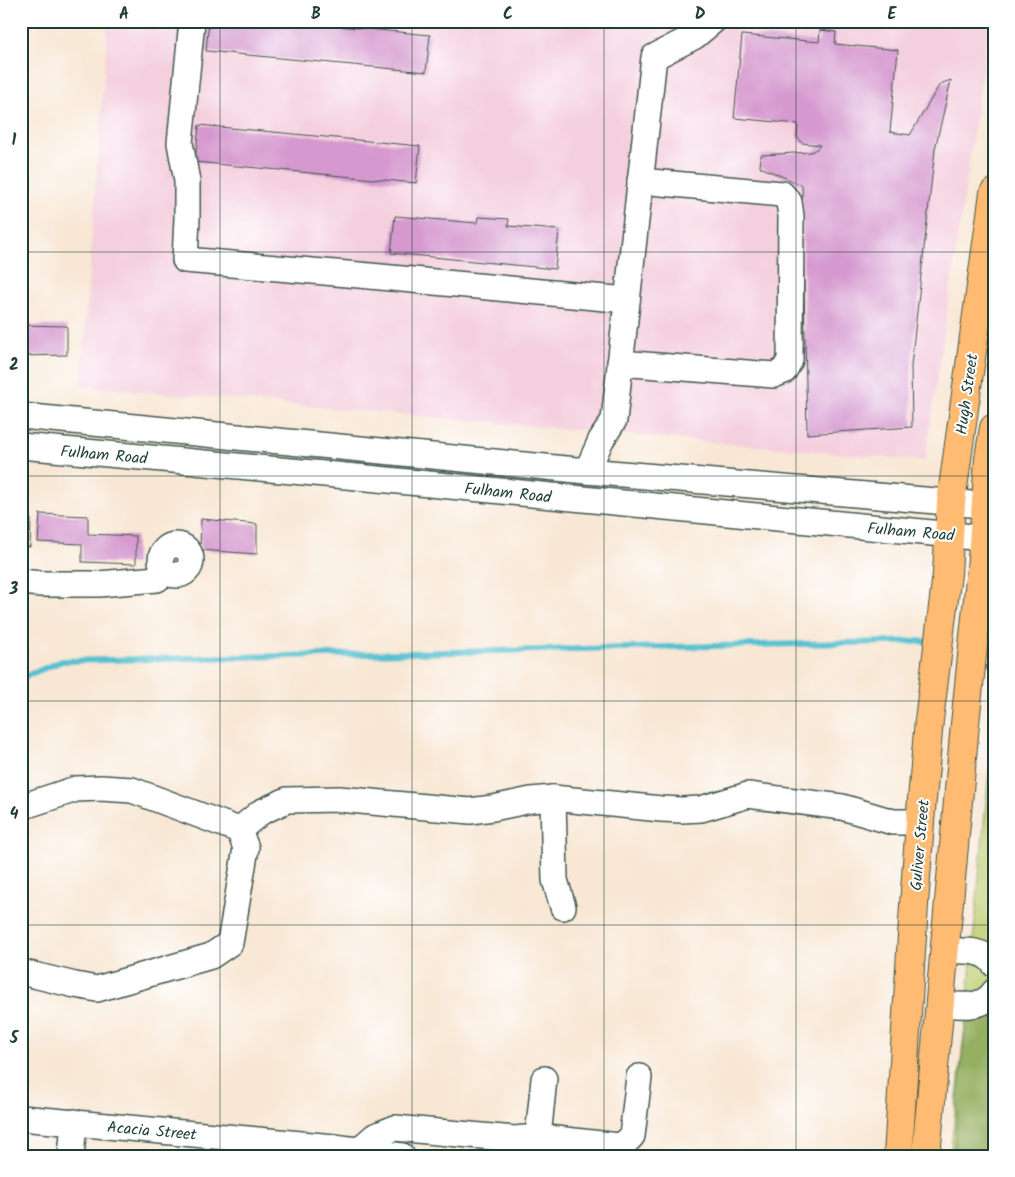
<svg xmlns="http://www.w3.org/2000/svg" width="1015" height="1177" viewBox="0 0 1015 1177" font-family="Kalam,sans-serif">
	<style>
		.built { fill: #f4cfde }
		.green { fill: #bdcd70; stroke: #6e8552 }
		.forest { fill: #96b062; stroke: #5a764b }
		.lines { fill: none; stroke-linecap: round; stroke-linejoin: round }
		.stream { stroke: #56c1d0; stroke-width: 6 }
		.building { fill: #d599cf }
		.minor-casing { stroke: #40564c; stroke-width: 28 }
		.major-casing { stroke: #40564c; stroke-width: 30 }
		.minor { stroke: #fff; stroke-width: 25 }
		.major { stroke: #febb71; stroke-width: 28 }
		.grid { fill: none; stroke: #1f3d34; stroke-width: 1; stroke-opacity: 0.55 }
		.labels { text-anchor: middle; stroke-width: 4; stroke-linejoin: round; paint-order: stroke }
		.street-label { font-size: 16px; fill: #1f3d34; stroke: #fff }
		.neatline { fill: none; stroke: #1f3d34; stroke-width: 2 }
		.grid-label { font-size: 16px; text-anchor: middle; font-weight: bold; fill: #1f3d34 }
	</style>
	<rect width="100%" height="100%" fill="#fff"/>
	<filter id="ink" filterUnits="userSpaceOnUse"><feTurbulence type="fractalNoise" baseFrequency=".02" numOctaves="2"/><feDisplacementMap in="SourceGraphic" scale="10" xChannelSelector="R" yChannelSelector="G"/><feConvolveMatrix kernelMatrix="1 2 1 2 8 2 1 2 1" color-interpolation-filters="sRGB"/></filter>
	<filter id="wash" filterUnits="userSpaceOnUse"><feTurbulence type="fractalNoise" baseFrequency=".0096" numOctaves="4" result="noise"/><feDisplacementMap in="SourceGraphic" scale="20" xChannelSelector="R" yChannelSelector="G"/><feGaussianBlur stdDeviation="1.12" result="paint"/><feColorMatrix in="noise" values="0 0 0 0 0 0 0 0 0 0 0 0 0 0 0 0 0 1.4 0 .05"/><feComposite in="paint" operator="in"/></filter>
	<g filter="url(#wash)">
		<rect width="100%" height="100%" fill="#f8e7d4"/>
		<polygon class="built" points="108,21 990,21 925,461 81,386"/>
		<polygon class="green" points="994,714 994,1156 950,1156 966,1017"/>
		<polygon class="forest" points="994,1013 994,1156 953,1156 966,1017"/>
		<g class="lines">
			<g class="stream">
				<polyline points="979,640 994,639"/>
				<polyline points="21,678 62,661 931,641"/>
			</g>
		</g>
		<g id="blocks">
			<g class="building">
				<polygon points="209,21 285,21 430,35 426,72 206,51"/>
				<polygon points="820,30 836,32 835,44 898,50 890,132 910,135 940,84 951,80 935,149 911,366 912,427 807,434 802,185 760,167 761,155 811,152 818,148 820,145 802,143 797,137 798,124 734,118 742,35 819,42"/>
				<polygon points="199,125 420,146 416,183 195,162"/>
				<polygon points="395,216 477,223 478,217 509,219 508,226 559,230 555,269 391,253"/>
				<polygon points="21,325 67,326 67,355 21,356"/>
				<polygon points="40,514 88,516 88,534 136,536 136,564 82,562 82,544 38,542"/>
				<polygon points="21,518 31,519 30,547 21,546"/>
				<polygon points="201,519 257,524 257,554 200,550"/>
			</g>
		</g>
	</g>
	<g filter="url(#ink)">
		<use href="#blocks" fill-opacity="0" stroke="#40564c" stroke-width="1"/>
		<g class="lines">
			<g class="minor-casing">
				<g id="minor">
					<polyline points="192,21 180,143 187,181 187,218 185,260 359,275 627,300"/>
					<polyline points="620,363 774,375 784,371 790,360 791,216 789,202 782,194 640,181"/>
					<polyline points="21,416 587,471 994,506"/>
					<polyline points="21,446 357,477 994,539"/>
					<polyline points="587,471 601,440 614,420 654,57 695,36 713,21"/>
					<circle cx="176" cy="560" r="15"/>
					<polyline points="21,582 41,584 99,584 157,579 167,572"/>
					<polyline points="553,798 555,880 563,907"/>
					<polyline points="21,807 76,789 101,788 132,790 239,830 246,848 230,943 211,956 97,989 75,985 21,972"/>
					<polyline points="239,830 261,812 287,800 339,799 470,811 493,808 531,800 553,798 661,809 682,810 701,809 748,795 842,807 893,822 920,822"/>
					<path d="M944,951C961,951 984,948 994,964"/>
					<path d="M939,1004C958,1005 982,1010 994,992"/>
					<polyline points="21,1118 334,1147 402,1156"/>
					<polyline points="538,1137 544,1079"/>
					<polyline points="359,1150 375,1136 395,1128 514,1139 538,1137 619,1146 625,1143 632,1136 639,1077"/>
					<polyline points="71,1156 74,1122"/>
				</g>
			</g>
			<g class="major-casing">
				<g id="major">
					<polyline points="898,1156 914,905 920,822 929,720 947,574 951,502 994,193"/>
					<polyline points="926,1156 965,724 982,559 989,458 994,428"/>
				</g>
			</g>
			<use href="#minor" class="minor"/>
			<use href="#major" class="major"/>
		</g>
	</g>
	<path class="grid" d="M220,21V1156M412,21V1156M604,21V1156M796,21V1156M21,252H994M21,476H994M21,701H994M21,925H994"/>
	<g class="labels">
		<g class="street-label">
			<text transform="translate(966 394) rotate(-82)" y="6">Hugh Street</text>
			<text transform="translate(104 454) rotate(5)" y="6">Fulham Road</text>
			<text transform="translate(508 492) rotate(6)" y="6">Fulham Road</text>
			<text transform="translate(911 531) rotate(5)" y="6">Fulham Road</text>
			<text transform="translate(919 845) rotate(-85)" y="6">Guliver Street</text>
			<text transform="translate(152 1130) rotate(5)" y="6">Acacia Street</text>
		</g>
	</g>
	<rect width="1015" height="1177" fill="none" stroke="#fff" stroke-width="55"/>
	<rect x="28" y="28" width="960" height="1122" class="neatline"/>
	<g class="grid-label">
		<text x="124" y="19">A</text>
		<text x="316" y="19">B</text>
		<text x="508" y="19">C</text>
		<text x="700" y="19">D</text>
		<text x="892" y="19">E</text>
		<text x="14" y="145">1</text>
		<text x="14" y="370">2</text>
		<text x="14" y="594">3</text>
		<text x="14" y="819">4</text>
		<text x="14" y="1043">5</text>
	</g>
</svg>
